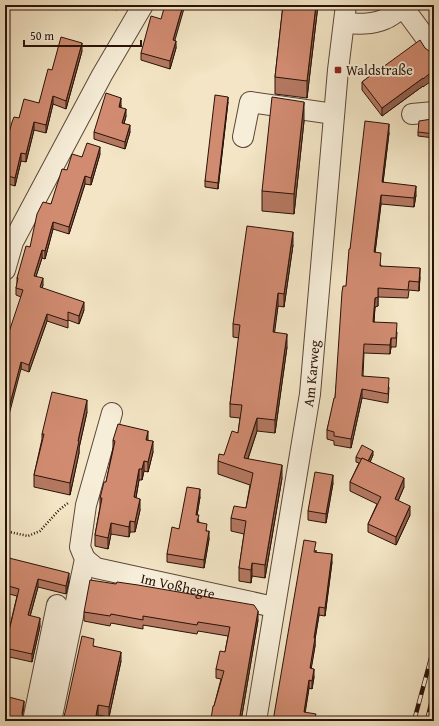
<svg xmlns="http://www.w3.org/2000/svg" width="439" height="726" viewBox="0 0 439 726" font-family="'Gentium Book Plus',serif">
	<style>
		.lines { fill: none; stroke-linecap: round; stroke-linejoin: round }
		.minor-casing { stroke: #5c4738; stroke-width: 22 }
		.path { stroke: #2a1209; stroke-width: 2.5; stroke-dasharray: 1 2; stroke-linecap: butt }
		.minor { stroke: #f7eed9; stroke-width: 20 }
		.rail-casing { stroke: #2a1209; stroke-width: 4.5 }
		.rail { stroke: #f7eed9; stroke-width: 3; stroke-dasharray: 9; stroke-linecap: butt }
		.wall { fill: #b47861; stroke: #2a1209 }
		.shaded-wall { fill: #92614f; stroke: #2a1209 }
		.building { fill: #d18b71; stroke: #2a1209 }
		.poi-dot { fill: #8f2418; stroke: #f7eed9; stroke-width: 1.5 }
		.labels { text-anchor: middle; stroke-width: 3.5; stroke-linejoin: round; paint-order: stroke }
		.poi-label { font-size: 14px; fill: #2a1209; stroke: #f7eed9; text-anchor: start }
		.street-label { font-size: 14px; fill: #2a1209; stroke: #f7eed9 }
	</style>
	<rect width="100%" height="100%" fill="#f3e5c5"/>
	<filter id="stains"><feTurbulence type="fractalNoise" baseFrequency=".005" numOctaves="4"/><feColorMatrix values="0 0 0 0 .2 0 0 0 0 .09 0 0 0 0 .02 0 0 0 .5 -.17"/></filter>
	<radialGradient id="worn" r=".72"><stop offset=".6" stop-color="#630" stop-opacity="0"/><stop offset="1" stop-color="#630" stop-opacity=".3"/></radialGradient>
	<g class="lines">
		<g class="minor-casing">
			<g id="minor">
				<polyline points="403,7 434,49"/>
				<path d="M344,23C357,24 372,25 385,19C392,16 399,10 406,5"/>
				<polyline points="412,114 434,112"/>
				<polyline points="243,137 250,102 334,114"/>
				<polyline points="5,270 13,242 102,75 143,5"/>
				<path id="s1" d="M85,559L96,568L274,607"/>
				<polyline points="33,721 57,605"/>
				<polyline points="51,721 85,559 80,547 86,505 112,413"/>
				<path id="s2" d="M256,721L310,394L338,70L346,5"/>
			</g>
		</g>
		<polyline class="path" points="5,531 28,536 40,531 59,510 68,503"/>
		<use href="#minor" class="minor"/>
		<g class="rail-casing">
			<g id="rail">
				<polyline points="414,721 434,647"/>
				<polyline points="427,721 434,691"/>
			</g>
		</g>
		<use href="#rail" class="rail"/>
	</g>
	<g class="wall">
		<polygon points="102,5 118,5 117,10 102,6"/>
		<polygon points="283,5 318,5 307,98 275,94 275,77"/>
		<polygon points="175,40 176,48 170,69 141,60 141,53"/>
		<polygon points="425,48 423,87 423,86 382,116 362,90 362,82 383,67"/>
		<polygon points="82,51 66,109 53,104 46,133 34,130 26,162 21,161 15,186 5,183 5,148 19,118 39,103 52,70"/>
		<polygon points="228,102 218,189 205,187 205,181"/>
		<polygon points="121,105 121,108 126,116 124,124 130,132 125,149 94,139 94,132"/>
		<polygon points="434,120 434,138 418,136 418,132"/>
		<polygon points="304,121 294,214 262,211 262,191"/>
		<polygon points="389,133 383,182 416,195 414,207 381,204 375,252 381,266 420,277 419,291 409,290 408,298 378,297 378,306 375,307 374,322 397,332 396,347 391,347 390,354 364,353 363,376 389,387 388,403 362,398 351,448 334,445 334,441 327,439 327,430 335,398 350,249"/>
		<polygon points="100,154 91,185 85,184 69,234 53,229 45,259 42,258 36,276 43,285 42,288 84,310 79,324 68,320 68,328 47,321 29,372 21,369 21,297 16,295 16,288 17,284 17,278 30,247 51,204 67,170 82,157"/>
		<polygon points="293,245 284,307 278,306 274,332 287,347 275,433 257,431 248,459 282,478 265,578 252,576 251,583 239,581 239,568 244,534 231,531 231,518 246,508 250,485 218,474 218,461 224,455 238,433 240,418 230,417 230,404 239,338 233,337 233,324"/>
		<polygon points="87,412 79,448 79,453 70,495 34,487 34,475 42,439 42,434"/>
		<polygon points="113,440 148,440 153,452 148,472 144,471 142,480 139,480 136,498 140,510 135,532 130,532 129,537 111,534 108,549 95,546 95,535 100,507 100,498 106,482 113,448"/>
		<polygon points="373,455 370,462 404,487 398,501 410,515 396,545 368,532 368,524 377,504 350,491 350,482 359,463 356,462 356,457"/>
		<polygon points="333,483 326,523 308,520 308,511"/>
		<polygon points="200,497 197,515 199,522 207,531 209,539 204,568 167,562 167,554"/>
		<polygon points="316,550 316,552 332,562 325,616 319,615 315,639 315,646 311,668 314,677 312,689 309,688 305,712 316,721 273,721"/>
		<polygon points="5,557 69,581 66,594 38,587 30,616 40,626 32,662 5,656 5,647 17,596 5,593"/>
		<polygon points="84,612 258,620 241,721 211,721 214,706 221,679 216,678 216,669 225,652 228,636 198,631 197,634 143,625 143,629 111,623 110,626 84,621"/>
		<polygon points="94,646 121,661 109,717 98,715 97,721 62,721 63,720"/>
	</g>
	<g class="shaded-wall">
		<polygon points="183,5 185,5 173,47 173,40"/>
		<polygon points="316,5 318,5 307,98 307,81"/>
		<polygon points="176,41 176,48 170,69 170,61"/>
		<polygon points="82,43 82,51 66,109 66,101"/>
		<polygon points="434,70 434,79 423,87 423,86 382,116 382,108 423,78"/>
		<polygon points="53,96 53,104 46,133 46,125"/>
		<polygon points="228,97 228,102 218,189 218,183"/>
		<polygon points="121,98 121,105 119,114 119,107"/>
		<polygon points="304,102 304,121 294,214 294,194"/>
		<polygon points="126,109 126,116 122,130 122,123"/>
		<polygon points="34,122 34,130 26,162 26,154"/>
		<polygon points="389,124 389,133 382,191 382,182"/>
		<polygon points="130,125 130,132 125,149 125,142"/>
		<polygon points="100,147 100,154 91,185 91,178"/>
		<polygon points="21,153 21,161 15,186 15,178"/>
		<polygon points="85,176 85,184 69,234 69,227"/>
		<polygon points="416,186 416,195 414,207 414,198"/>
		<polygon points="381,195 381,204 374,261 374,252"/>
		<polygon points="53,222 53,229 45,259 45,251"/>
		<polygon points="293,232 293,245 284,307 284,294"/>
		<polygon points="42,250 42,258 34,283 34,276"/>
		<polygon points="420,268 420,277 419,291 419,282"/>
		<polygon points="43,278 43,285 40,295 40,287"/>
		<polygon points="378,288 378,306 375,307 373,331 375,298"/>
		<polygon points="278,293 278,306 273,345 273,332"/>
		<polygon points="84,302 84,310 79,324 79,316"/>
		<polygon points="47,314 47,321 29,372 29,365"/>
		<polygon points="287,334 287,347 275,433 275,420"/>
		<polygon points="391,338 391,347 390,354 390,345"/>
		<polygon points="21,362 21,369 5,430 5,423"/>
		<polygon points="362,389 362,398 351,448 351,439"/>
		<polygon points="87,400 87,412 79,448 79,453 70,495 70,483 78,441"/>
		<polygon points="257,418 257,431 244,470 244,458"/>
		<polygon points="148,431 148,442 146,440"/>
		<polygon points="153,441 153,452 148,472 148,462"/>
		<polygon points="373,451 373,455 368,467 368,462"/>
		<polygon points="144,461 144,471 142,480 142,469"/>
		<polygon points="282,465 282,478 265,578 265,565"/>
		<polygon points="139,469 139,480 134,508 134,497"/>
		<polygon points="333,475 333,483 326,523 326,514"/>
		<polygon points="404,478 404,487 395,508 395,499"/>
		<polygon points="200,489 200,497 196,522 196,515"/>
		<polygon points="6,492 6,500 5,506 5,498"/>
		<polygon points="140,499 140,510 135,532 135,522"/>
		<polygon points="410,506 410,515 396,545 396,537"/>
		<polygon points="130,521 130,532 129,537 129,527"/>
		<polygon points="111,523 111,534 108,549 108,538"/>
		<polygon points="209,531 209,539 204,568 204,560"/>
		<polygon points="332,554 332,562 325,616 325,608"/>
		<polygon points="252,563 252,576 251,583 251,570"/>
		<polygon points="69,573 69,581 66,594 66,586"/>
		<polygon points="38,579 38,587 28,624 28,615"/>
		<polygon points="319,607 319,615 315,639 315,646 310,676 310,668 314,638"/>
		<polygon points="258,611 258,620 241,721 239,721"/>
		<polygon points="40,618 40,626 32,662 32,654"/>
		<polygon points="121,652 121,661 109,717 109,707"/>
		<polygon points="314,669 314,677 312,689 312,681"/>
		<polygon points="309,680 309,688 304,720 304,712"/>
		<polygon points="24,701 24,707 22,719 22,713"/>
		<polygon points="98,705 98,715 97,721 95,721"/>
	</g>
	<g class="building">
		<polygon points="165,5 183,5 173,40 176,41 170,61 141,53 151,16 161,19"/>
		<polygon points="283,5 316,5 307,81 275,77"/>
		<polygon points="61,37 82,43 66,101 53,96 46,125 34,122 26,154 21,153 15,178 5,175 5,148 12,122 14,117 19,118 24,99 39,103 48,69 52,70"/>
		<polygon points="420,40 425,48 429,51 434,52 434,70 423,79 423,78 382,108 362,82 383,66 383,67"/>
		<polygon points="106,93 121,98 119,107 126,109 122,123 130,125 125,142 94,132"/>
		<polygon points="215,95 228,97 218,183 205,181"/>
		<polygon points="272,97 304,102 294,194 262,191"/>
		<polygon points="432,119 434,120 434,134 418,132 419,121"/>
		<polygon points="365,121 389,124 382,182 416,186 414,198 381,195 374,252 381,253 380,266 420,268 419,282 409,281 408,290 378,288 378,297 375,298 373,322 397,323 396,338 391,338 390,345 364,344 362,376 389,378 388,394 362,389 351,439 334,436 334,432 327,430 334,398 335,398 342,292 343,286 346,286 349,249 350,249"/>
		<polygon points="87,143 100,147 91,178 85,176 69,227 53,222 45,251 42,250 34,276 43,278 40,287 84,302 79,316 68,312 68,321 47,314 29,365 21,362 5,423 5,344 23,290 16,288 18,278 17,278 26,246 30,247 37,214 43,202 51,204 62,169 67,170 72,154 82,157"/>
		<polygon points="247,226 293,232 284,294 278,293 273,332 287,334 275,420 257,418 244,458 282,465 265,565 252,563 251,570 239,568 246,521 231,518 234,506 246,508 253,473 218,461 219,454 224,455 232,431 238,433 242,405 230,404 240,325 233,324"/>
		<polygon points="52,392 87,400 78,441 79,441 70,483 34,475 44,434 42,434"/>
		<polygon points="118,424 148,431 146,440 153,441 148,462 144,461 142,469 139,469 134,497 140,499 135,522 130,521 129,527 111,523 108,538 95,535 102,498 100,498 104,482 106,482 115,441 113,440"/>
		<polygon points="362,445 373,451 368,461 362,458 361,459 356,457"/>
		<polygon points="362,458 404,478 395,499 410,506 396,537 368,524 381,497 350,482"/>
		<polygon points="315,472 333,475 326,514 308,511"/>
		<polygon points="187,487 200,489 196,515 199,515 197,522 207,524 206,531 209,531 204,560 167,554 172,527 179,529"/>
		<polygon points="304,540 316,542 314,552 332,554 325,608 319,607 314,638 315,638 310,668 314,669 312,681 309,680 304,712 316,714 314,721 273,721"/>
		<polygon points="5,557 69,573 66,586 38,579 28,615 40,618 32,654 5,648 19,589 5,585"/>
		<polygon points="90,580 116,584 117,582 138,585 254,605 258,611 239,721 220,721 220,720 211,719 213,706 214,706 224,671 216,669 220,651 225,652 230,627 198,622 197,625 143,616 143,620 111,614 110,616 84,612"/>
		<polygon points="82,636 94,639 93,646 121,652 109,707 98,705 95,721 62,721 62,720 63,720 66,709"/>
		<polygon points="5,696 24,701 22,713 23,719 22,721 5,721"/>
	</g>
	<rect class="poi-dot" x="334" y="66" width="8" height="8" rx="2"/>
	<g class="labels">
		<g class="poi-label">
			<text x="346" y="75">Waldstraße</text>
		</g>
		<g class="street-label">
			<text dy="5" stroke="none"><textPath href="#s2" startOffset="352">Am Karweg</textPath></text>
			<text dy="5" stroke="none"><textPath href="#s1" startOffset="98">Im Voßhegte</textPath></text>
		</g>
	</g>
	<rect width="439" height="726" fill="none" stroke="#f3e5c5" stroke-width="20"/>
	<rect x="6" y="6" width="427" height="714" fill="none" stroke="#2a1209" stroke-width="2"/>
	<rect x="10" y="10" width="419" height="706" fill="none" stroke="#2a1209"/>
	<path d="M24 40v6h117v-6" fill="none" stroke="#2a1209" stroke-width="2"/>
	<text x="30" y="40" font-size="12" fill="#2a1209" stroke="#f7eed9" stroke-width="3" paint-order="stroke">50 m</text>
	<rect width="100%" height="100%" filter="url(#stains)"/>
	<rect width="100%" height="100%" fill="url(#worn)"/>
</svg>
